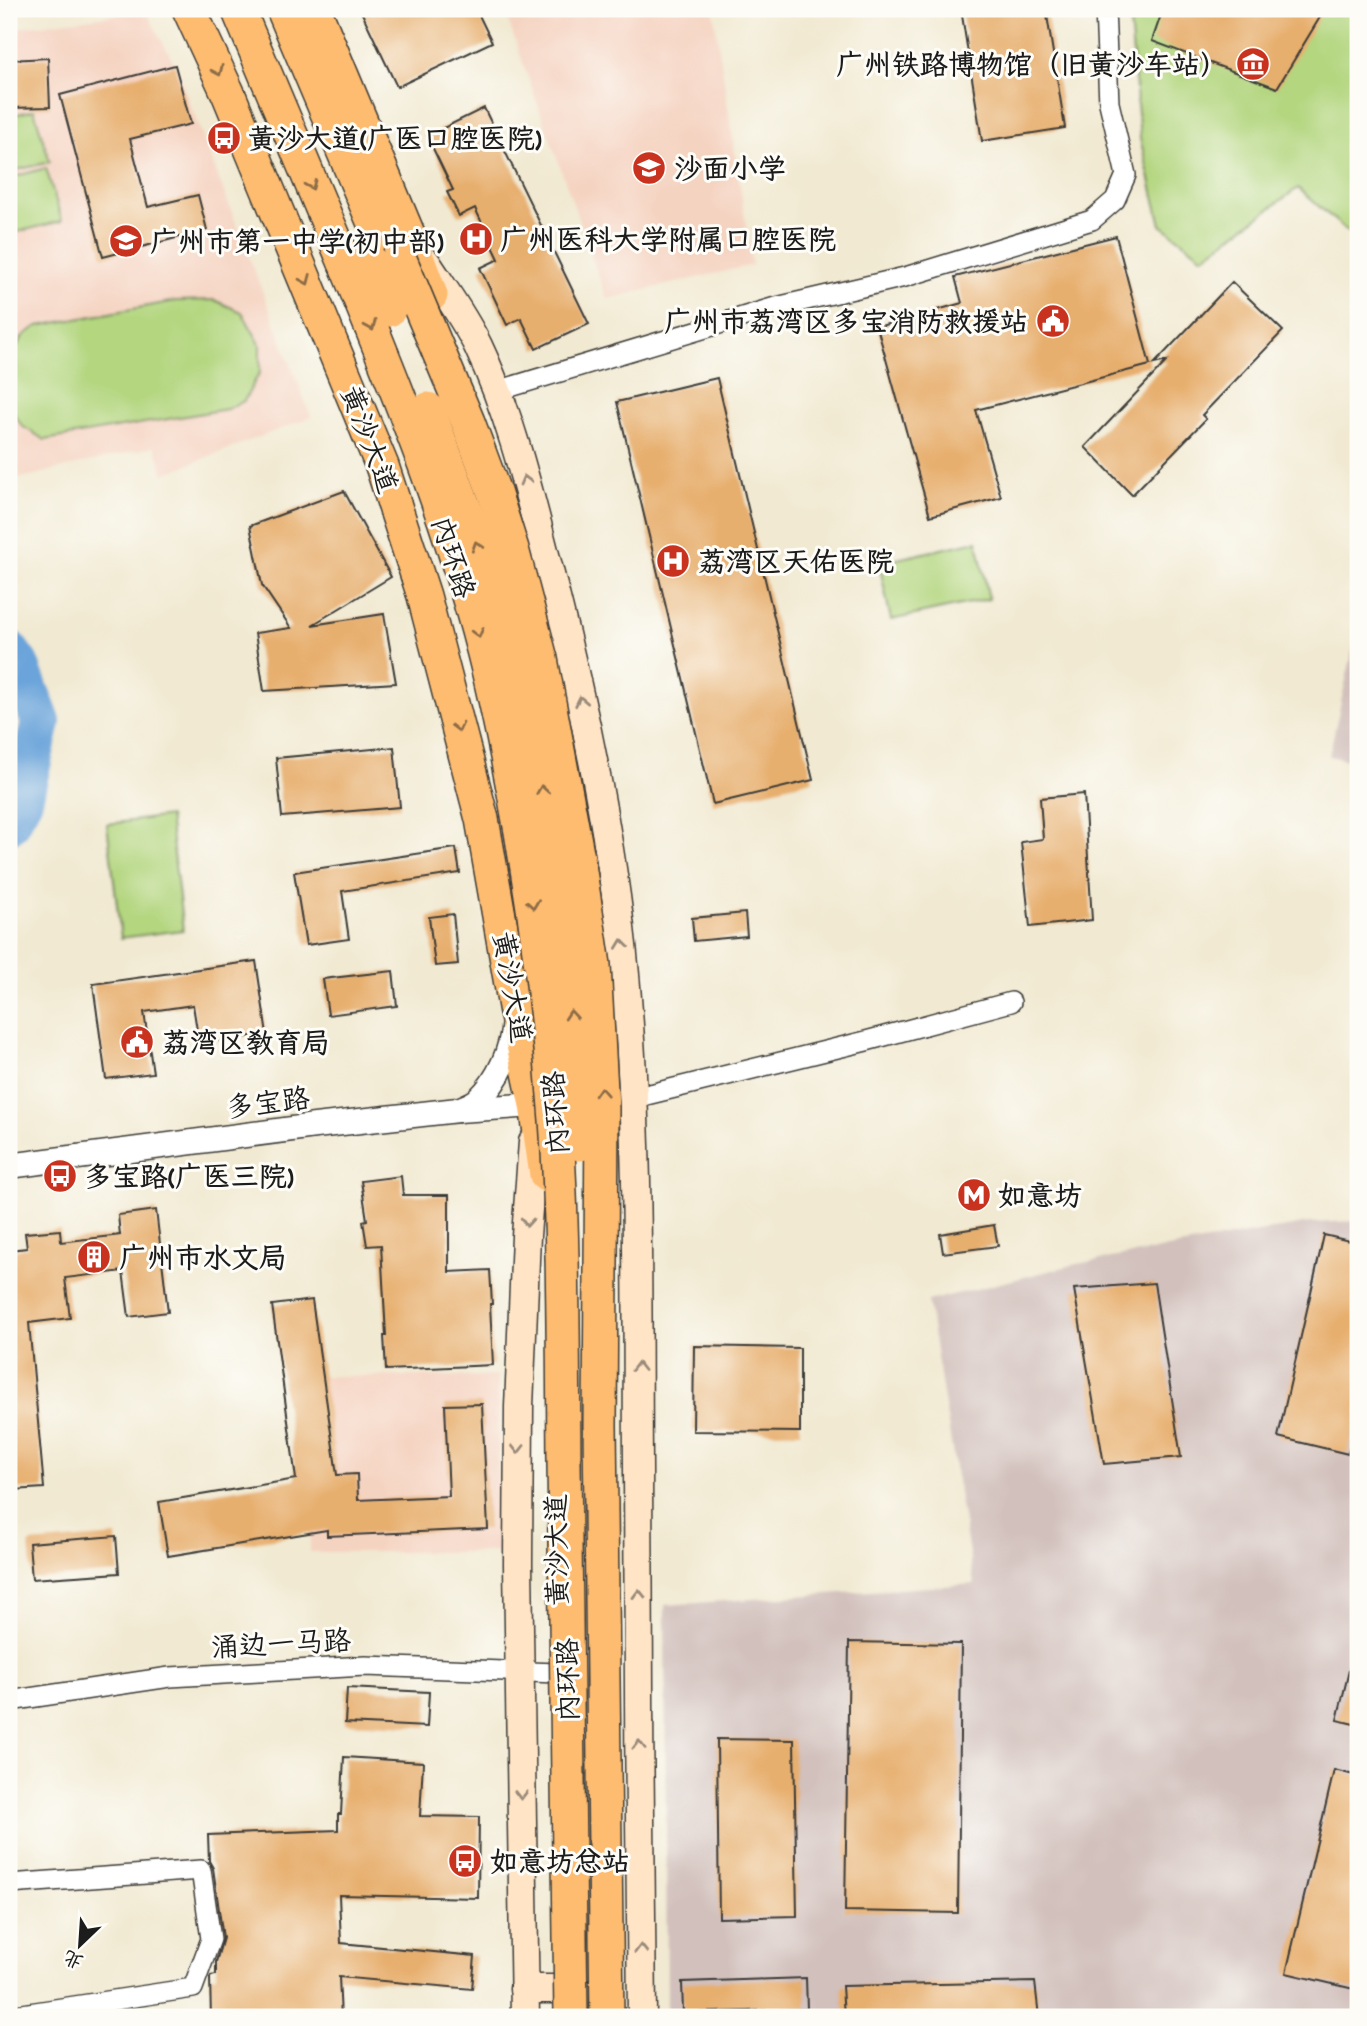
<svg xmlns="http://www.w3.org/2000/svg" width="1367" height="2026" viewBox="0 0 1367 2026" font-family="Dekko,'LXGW WenKai TC',sans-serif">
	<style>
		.built { fill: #f5d3c1 }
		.industrial { fill: #d1c0bc }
		.green { fill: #b3d67f; stroke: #68794e; stroke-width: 2 }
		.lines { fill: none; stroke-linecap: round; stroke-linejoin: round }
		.river { stroke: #6aa4da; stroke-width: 40 }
		.building { fill: #e7af6e }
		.minor-casing { stroke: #3c3b37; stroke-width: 22 }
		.tertiary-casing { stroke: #3c3b37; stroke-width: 27 }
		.secondary-casing { stroke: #3c3b37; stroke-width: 31 }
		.trunk-casing { stroke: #3c3b37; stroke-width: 36 }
		.minor { stroke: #fff; stroke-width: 19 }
		.tertiary { stroke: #fff; stroke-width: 24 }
		.secondary { stroke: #ffe4c6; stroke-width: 28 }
		.trunk { stroke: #febc70; stroke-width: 33 }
		.trunk-bridge-casing { stroke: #3c3b37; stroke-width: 36; stroke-linecap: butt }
		.trunk-bridge { stroke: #febc70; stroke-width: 33 }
		.oneway { stroke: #8d6c46 }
		.oneway2 { stroke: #998a7a }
		.labels { text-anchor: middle; stroke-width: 6; stroke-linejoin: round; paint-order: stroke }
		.poi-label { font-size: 28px; font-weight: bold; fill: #1c1c1c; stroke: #fdfcf7; text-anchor: start }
		.street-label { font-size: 28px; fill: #1c1c1c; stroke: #fdfcf7 }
	</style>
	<rect width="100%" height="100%" fill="#fdfcf7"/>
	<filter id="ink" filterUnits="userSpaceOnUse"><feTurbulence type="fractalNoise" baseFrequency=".0143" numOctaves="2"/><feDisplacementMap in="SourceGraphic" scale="14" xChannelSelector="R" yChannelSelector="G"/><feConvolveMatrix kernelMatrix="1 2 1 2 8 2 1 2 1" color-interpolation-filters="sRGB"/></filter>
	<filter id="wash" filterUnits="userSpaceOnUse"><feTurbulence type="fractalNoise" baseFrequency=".00686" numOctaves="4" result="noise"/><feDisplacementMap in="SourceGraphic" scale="28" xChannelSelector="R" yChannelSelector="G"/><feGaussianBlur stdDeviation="1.57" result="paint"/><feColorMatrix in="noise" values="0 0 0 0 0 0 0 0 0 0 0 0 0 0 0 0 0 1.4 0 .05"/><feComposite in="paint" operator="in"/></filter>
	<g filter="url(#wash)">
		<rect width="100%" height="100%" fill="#f1e9d1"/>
		<g class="built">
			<polygon points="504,9 713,9 752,265 607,299"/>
			<polygon points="146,11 175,65 311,417 164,474 155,446 9,481 9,29"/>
			<polygon points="309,1376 498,1376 499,1552 310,1552"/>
		</g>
		<g class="industrial">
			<polygon points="1358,626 1358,762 1329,756"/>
			<polygon points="1358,1221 1358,2017 667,2017 665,1605 974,1584 928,1301 1077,1264 1309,1223"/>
		</g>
		<g class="green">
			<polygon points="1129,9 1358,9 1358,238 1355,238 1298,188 1203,257 1161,225 1140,138"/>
			<polygon points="34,110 50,162 9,172 9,116"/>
			<polygon points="46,168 62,221 9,234 9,178"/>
			<polygon points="214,300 242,312 260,344 260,372 244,401 227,409 45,440 22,426 12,410 9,400 9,359 24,335 38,326 176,301"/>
			<polygon points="977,541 989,599 891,620 879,563"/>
			<polygon points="169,816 183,930 121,938 107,824"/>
		</g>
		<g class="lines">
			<polyline class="river" points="9,650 19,664 41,722 23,799 9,824"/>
		</g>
		<g id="blocks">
			<g class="building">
				<polygon points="360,9 476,9 492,42 397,87"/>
				<polygon points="961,9 1046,9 1065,128 982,141"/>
				<polygon points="1163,9 1325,9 1277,88 1152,41"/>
				<polygon points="48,58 50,107 9,108 9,60"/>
				<polygon points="175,65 191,124 130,139 148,207 198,195 207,230 103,257 60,95"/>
				<polygon points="484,108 589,324 536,349 521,318 507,325 480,268 499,259 475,208 459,216 447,192 453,190 427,136"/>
				<polygon points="1116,236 1150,365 976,410 1001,497 930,516 877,327 962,303 955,277"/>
				<polygon points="1232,282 1283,331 1202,415 1206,419 1132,495 1085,447 1167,361 1154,364"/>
				<polygon points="717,378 813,780 713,804 617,402"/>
				<polygon points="344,491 391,577 312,625 384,614 396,683 264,691 255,633 291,628 262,585 250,526"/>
				<polygon points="394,747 400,807 282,817 276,758"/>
				<polygon points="1084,794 1092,920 1030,927 1021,842 1043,839 1040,798"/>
				<polygon points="456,848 460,873 342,891 349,939 306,945 294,872"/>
				<polygon points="745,913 747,936 694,941 692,918"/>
				<polygon points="453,914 458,964 435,966 429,917"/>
				<polygon points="256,961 267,1034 199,1043 193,1005 144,1012 153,1073 106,1079 93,984"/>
				<polygon points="393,971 397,1006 328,1015 323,979"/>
				<polygon points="401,1176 403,1195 449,1195 449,1272 490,1270 492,1304 490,1304 493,1365 386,1370 384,1336 386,1336 381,1245 367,1246 363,1221 367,1220 361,1181"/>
				<polygon points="156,1210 168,1312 129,1317 123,1271 65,1278 70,1318 29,1323 44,1488 13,1490 13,1487 9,1487 9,1250 27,1248 25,1233 60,1230 61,1242 120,1235 118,1215"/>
				<polygon points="994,1225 998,1246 943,1253 940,1234"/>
				<polygon points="1324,1235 1358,1243 1358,1410 1348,1454 1278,1437"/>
				<polygon points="1154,1283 1181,1457 1104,1464 1074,1289"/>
				<polygon points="312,1300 337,1475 357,1474 358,1500 449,1496 445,1405 482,1404 488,1529 327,1536 327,1530 168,1556 159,1502 296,1479 272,1305"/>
				<polygon points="694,1346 800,1348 800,1432 693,1431"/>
				<polygon points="116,1536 119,1573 32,1579 29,1543"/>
				<polygon points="849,1642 961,1644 958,1913 845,1911"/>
				<polygon points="1351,1662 1358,1663 1358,1725 1337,1720"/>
				<polygon points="347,1688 429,1692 427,1727 345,1723"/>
				<polygon points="717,1739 794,1740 797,1916 719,1918"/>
				<polygon points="344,1757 423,1762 420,1816 479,1817 478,1898 339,1895 341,1943 475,1956 472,1989 339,1977 341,2017 211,2017 210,1978 211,1976 216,1975 216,1962 223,1938 213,1868 209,1861 208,1835 338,1830 338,1814 341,1814"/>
				<polygon points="1334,1770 1358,1776 1358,1990 1286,1973"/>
				<polygon points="806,1978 807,2009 683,2013 682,1982"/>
				<polygon points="1035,1982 1039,2017 844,2017 842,1986"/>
			</g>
		</g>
	</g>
	<g filter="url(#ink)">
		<use href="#blocks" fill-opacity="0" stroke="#3c3b37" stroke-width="2"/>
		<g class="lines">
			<g class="minor-casing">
				<g id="minor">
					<polyline points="497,391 772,308 905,277 1092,220 1115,200 1126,175 1109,103 1105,9"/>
					<polyline points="634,1098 866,1041 1011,1002"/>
					<polyline points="9,1701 170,1677 365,1666 558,1673"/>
					<polyline points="9,1884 201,1870 211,1939 193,1988 9,2016"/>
				</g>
			</g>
			<g class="tertiary-casing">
				<g id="tertiary">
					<path d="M458,1110C465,1107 473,1104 478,1100C499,1080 512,1050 514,1021"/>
					<polyline points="9,1166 315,1126 458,1110 536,1105 553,1110"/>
				</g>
			</g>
			<g class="secondary-casing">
				<g id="secondary">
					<path d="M426,262C444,290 464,317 478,346C514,422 532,506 553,586C586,714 613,843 625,975C640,1139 637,1304 638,1469C639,1652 639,1834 642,2017"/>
					<polyline points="524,1989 563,1989"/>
					<polyline points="525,2017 518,1564 519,1407 526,1236 533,1142"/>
				</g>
			</g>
			<g class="trunk-casing">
				<g id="trunk">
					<polyline points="189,9 228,93 382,466 424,596 482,819 515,1007 536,1105 546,1175"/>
					<polyline points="238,9 345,263"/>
					<polyline points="283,9 402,289"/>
					<polyline points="314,9 411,241 431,295"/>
				</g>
			</g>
			<use href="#minor" class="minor"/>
			<use href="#tertiary" class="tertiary"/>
			<use href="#secondary" class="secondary"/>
			<use href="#trunk" class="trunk"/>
			<g class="trunk-bridge-casing">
				<g id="trunk-bridge">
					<polyline points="367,255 389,310"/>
					<polyline points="399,257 468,422 494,492 512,549 541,659 578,858 594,965 602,1108 600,1425 607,2017"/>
					<path d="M345,263C404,406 463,552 496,704C526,841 546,980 556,1120C564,1234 563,1348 564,1461C567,1647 569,1832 571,2017"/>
					<polyline points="428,409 468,517 490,586 538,768 567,978 576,1066 580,1144"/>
				</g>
			</g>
			<use href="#trunk-bridge" class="trunk-bridge"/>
		</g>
		<defs><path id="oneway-chevron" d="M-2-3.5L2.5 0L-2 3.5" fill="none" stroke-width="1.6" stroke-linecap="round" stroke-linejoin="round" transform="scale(1.75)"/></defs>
		<g class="oneway">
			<use href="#oneway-chevron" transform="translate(218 71) rotate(66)"/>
			<use href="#oneway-chevron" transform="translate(311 185) rotate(67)"/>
			<use href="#oneway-chevron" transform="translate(306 280) rotate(67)"/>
			<use href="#oneway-chevron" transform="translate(371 326) rotate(67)"/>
			<use href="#oneway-chevron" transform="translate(477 546) rotate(-108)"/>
			<use href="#oneway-chevron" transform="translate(478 633) rotate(75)"/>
			<use href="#oneway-chevron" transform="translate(458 727) rotate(76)"/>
			<use href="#oneway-chevron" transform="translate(542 790) rotate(-99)"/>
			<use href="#oneway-chevron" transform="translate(533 904) rotate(82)"/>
			<use href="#oneway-chevron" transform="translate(571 1015) rotate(-95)"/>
			<use href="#oneway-chevron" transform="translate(601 1092) rotate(-93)"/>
		</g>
		<g class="oneway2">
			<use href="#oneway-chevron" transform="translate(525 480) rotate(-105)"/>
			<use href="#oneway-chevron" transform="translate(581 701) rotate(-102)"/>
			<use href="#oneway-chevron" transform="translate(622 944) rotate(-97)"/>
			<use href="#oneway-chevron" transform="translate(527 1222) rotate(94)"/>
			<use href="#oneway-chevron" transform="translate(638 1367) rotate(-90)"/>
			<use href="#oneway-chevron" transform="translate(518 1449) rotate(90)"/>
			<use href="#oneway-chevron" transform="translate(639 1594) rotate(-91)"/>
			<use href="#oneway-chevron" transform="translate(639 1745) rotate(-90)"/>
			<use href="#oneway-chevron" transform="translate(521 1795) rotate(90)"/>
			<use href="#oneway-chevron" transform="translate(641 1949) rotate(-91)"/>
		</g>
	</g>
	<defs>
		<g id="museum-disc" transform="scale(1.75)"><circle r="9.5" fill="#c8321e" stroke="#fdfcf7"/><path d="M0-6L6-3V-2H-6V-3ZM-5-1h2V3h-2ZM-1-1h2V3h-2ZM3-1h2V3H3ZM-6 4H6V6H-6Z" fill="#fff"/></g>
		<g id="bus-disc" transform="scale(1.75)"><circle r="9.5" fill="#c8321e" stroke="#fdfcf7"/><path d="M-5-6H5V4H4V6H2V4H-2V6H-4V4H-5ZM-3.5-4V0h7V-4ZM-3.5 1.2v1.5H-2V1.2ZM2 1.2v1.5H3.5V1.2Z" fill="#fff"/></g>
		<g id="school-disc" transform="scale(1.75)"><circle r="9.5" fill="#c8321e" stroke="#fdfcf7"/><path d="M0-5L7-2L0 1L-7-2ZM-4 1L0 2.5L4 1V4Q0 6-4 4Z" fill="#fff"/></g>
		<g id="hospital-disc" transform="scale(1.75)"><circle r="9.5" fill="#c8321e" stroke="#fdfcf7"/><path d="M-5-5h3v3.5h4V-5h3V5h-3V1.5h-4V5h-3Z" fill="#fff"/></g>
		<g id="civic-disc" transform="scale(1.75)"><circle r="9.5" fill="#c8321e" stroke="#fdfcf7"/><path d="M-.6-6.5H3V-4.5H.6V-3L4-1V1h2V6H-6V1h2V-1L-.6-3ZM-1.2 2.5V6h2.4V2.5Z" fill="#fff"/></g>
		<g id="metro-disc" transform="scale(1.75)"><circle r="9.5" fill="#c8321e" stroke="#fdfcf7"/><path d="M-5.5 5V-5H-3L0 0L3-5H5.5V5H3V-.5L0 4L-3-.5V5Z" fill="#fff"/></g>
		<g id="building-disc" transform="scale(1.75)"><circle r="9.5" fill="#c8321e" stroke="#fdfcf7"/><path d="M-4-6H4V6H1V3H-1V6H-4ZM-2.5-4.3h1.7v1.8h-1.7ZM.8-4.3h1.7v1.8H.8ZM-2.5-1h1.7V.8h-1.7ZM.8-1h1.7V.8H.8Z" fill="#fff"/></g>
	</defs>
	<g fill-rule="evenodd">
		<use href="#museum-disc" x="1253" y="64"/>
		<use href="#bus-disc" x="224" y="138"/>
		<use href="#school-disc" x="649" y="168"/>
		<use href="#hospital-disc" x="476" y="239"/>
		<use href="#school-disc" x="126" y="241"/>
		<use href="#civic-disc" x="1053" y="321"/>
		<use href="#hospital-disc" x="673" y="561"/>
		<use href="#civic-disc" x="137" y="1042"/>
		<use href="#bus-disc" x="60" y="1176"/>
		<use href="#metro-disc" x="974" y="1195"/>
		<use href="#building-disc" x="94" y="1257"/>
		<use href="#bus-disc" x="465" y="1861"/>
	</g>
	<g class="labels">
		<g class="poi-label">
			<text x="1228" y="74" text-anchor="end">广州铁路博物馆（旧黄沙车站）</text>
			<text x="248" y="148">黄沙大道(广医口腔医院)</text>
			<text x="674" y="178">沙面小学</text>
			<text x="500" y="249">广州医科大学附属口腔医院</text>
			<text x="150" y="251">广州市第一中学(初中部)</text>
			<text x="1028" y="331" text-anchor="end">广州市荔湾区多宝消防救援站</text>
			<text x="698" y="571">荔湾区天佑医院</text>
			<text x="162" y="1052">荔湾区教育局</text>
			<text x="84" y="1186">多宝路(广医三院)</text>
			<text x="998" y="1205">如意坊</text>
			<text x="119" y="1267">广州市水文局</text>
			<text x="490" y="1871">如意坊总站</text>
		</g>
		<g class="street-label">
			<text transform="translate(370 439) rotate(69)" y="10">黄沙大道</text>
			<text transform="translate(454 557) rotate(72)" y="10">内环路</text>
			<text transform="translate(513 987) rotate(80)" y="10">黄沙大道</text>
			<text transform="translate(268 1102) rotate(-7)" y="10">多宝路</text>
			<text transform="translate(555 1113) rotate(-94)" y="10">内环路</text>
			<text transform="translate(556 1550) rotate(-91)" y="10">黄沙大道</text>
			<text transform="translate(281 1643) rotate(-3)" y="10">涌边一马路</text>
			<text transform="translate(567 1680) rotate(-91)" y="10">内环路</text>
		</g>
	</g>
	<rect width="1367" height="2026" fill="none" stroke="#fdfcf7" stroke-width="35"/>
	<g transform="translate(80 1945) rotate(205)" stroke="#fdfcf7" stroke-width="5" paint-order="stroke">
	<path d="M0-5L12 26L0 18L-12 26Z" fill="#1c1c1c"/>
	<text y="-10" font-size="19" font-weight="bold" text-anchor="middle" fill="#1c1c1c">北</text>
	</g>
</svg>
